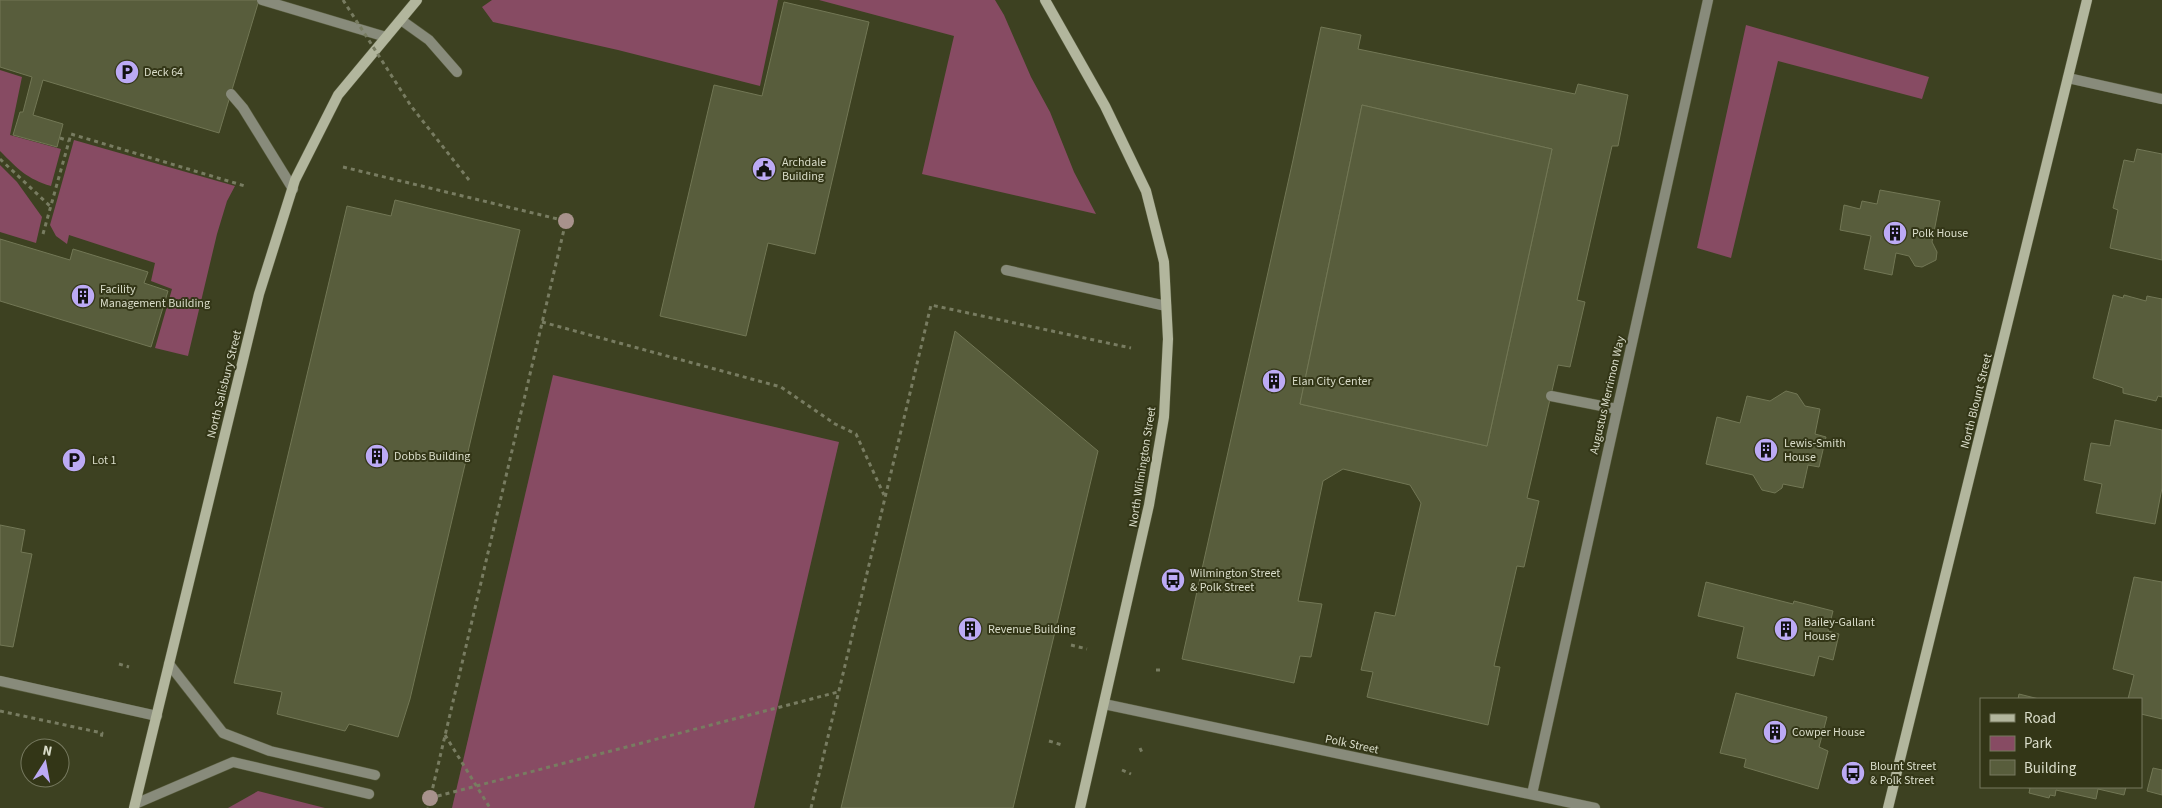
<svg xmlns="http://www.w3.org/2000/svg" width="2162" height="808" viewBox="0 0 2162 808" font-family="'Source Sans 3',sans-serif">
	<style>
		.green { fill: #874b63 }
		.building { fill: #585d3c; stroke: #727755; fill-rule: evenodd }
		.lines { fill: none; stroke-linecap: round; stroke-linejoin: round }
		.service-casing { stroke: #595d3f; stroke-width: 11 }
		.minor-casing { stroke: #595d3f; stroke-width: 11 }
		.secondary-casing { stroke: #595d3f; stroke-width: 11 }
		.path { stroke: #787c61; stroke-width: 3; stroke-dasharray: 4 4; stroke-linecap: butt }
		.service { stroke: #888b7b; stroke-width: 10 }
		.minor { stroke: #888b7b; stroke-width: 10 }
		.secondary { stroke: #b2b69d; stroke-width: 10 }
		.path-bridge { stroke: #787c61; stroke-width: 3; stroke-dasharray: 4 4; stroke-linecap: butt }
		.tree { fill: #a8928c }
		.labels { text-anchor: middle; stroke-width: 4; stroke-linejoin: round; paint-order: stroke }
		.poi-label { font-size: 12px; fill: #daddca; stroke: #333617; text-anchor: start }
		.street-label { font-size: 12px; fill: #daddca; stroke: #333617 }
	</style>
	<rect width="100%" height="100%" fill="#3d4121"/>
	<g class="green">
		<polygon points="492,0 778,0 760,86 618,50 493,22 482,7"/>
		<polygon points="819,0 995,0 1004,15 1031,77 1050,112 1074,172 1096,214 922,174 954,36"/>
		<polygon points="1746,25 1929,77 1922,99 1778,61 1731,258 1697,248"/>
		<path d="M0,70L22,77L10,135L61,149L51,186C27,179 18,169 0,151Z"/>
		<polygon points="74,140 235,186 227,201 217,234 188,356 155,348 172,289 151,281 155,263 69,235 67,244 56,236 50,225"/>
		<polygon points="0,165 17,182 42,217 36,243 0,232"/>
		<polygon points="553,375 839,442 754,808 452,808"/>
		<polygon points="258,791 325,808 228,808"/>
	</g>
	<g class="building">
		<polygon points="0,0 259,0 219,133 43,80 33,115 63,124 57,147 13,135 20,112 23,112 32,77 0,67"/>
		<polygon points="784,2 869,22 815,254 768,243 746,336 660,316 714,85 762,96"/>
		<path d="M1321,27L1361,35L1358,49L1575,94L1578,84L1628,95L1618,146H1612L1577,300L1585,302L1570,367L1558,365L1527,498L1539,501L1524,567L1517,566L1494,666L1500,667L1488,725L1367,697L1373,672L1361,670L1375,612L1395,616L1421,503L1410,485L1343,469L1323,481L1298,601L1322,604L1311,657L1300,656L1294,683L1182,659L1293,160ZM1362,105L1552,149L1487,446L1300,404Z"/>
		<polygon points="1362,105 1552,149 1487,446 1300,404"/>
		<polygon points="2137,149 2162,154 2162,260 2110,248 2118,210 2113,208 2124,160 2134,162"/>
		<polygon points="1880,190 1940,201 1932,242 1937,252 1936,260 1922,267 1915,266 1909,256 1896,253 1892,275 1864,269 1871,236 1840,230 1844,205 1860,209 1862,201 1877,204"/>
		<polygon points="395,200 520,230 410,699 398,737 349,724 345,731 277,714 282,692 234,683 347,206 391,216"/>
		<polygon points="0,239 70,260 73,249 148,272 144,283 168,291 151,347 0,301"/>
		<polygon points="2113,295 2123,298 2124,295 2146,301 2147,296 2162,299 2162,397 2158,396 2156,401 2123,393 2123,388 2093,378"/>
		<polygon points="955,331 1098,451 1013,808 841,808"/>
		<polygon points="1786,391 1797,394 1805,406 1820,409 1815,434 1826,437 1819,467 1808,465 1803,488 1783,484 1782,488 1775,493 1762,490 1753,475 1706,464 1717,417 1740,423 1747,396 1770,401"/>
		<polygon points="2115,420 2162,430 2162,488 2155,524 2096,513 2102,484 2084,480 2091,443 2110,446"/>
		<polygon points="0,525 25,530 21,552 32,554 13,647 0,645"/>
		<polygon points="2134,577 2162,582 2162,719 2141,714 2141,699 2128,699 2134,675 2113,669"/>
		<polygon points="1706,582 1793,604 1794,601 1833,611 1828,631 1839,634 1833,660 1819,656 1814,676 1737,658 1744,627 1698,616"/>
		<polygon points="1736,693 1827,717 1819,747 1828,751 1818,789 1744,767 1746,759 1720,753"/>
		<polygon points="2019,694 2039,699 2018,699"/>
		<polygon points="2153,768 2162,770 2162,795 2147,791"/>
		<polygon points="2024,787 2126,787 2124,795 2098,789 2096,799 2056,790 2055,796 2050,795 2049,798 2029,793 2030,788"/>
	</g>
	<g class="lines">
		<g class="service-casing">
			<g id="service">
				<polyline points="262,0 386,37"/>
				<polyline points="401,20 429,40 457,72"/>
				<polyline points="231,94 243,108 293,189"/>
				<polyline points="1006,270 1166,306"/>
				<polyline points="1551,396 1617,409"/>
				<polyline points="169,664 223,733 270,751 375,775"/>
				<polyline points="0,681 157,716"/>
				<polyline points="135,804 233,762 369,794"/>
			</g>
		</g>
		<g class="minor-casing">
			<g id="minor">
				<polyline points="2068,78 2162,99"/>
				<polyline points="1104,704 1595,808"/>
				<polyline points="1532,794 1708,0"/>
			</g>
		</g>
		<g class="secondary-casing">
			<g id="secondary">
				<polyline points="1045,0 1105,106 1146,191 1164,262 1168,339 1164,417 1149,505 1080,808"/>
				<polyline points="134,808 259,294 295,180 338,95 417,0"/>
				<polyline points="1888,808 2087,0"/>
			</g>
		</g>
		<g class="path">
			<polyline points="60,138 69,141"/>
			<polyline points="0,159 51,207"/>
			<polyline points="343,167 566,221 428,808"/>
			<polyline points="43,234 71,134 245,186"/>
			<polyline points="542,322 781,387 835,424 856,434 884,495"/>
			<polyline points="1071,645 1087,649"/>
			<polyline points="119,664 129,667"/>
			<polyline points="1156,670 1163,670"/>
			<polyline points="0,711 102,733 101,738"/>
			<polyline points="445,735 490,808"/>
			<polyline points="1049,741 1062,745"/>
			<polyline points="1140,748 1143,755"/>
			<polyline points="1122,770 1131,774"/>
			<polyline points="430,798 838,692"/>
			<polyline points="811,808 931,305 1131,348"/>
		</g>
		<use href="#service" class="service"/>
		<use href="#minor" class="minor"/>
		<use href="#secondary" class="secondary"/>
		<polyline class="path-bridge" points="343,0 411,106 469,180"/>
	</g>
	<g class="tree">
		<circle cx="566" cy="221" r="8"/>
		<circle cx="430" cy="798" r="8"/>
	</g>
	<defs>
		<g id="parking-disc" transform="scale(1.25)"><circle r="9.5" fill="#bcaaf5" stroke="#333617"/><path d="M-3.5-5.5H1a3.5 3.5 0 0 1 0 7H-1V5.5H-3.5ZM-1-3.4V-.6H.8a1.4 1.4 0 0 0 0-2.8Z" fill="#111"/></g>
		<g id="civic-disc" transform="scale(1.25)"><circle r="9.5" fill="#bcaaf5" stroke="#333617"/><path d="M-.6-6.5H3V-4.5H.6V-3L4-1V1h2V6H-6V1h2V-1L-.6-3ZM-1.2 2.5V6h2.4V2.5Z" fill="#111"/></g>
		<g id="building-disc" transform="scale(1.25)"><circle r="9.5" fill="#bcaaf5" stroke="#333617"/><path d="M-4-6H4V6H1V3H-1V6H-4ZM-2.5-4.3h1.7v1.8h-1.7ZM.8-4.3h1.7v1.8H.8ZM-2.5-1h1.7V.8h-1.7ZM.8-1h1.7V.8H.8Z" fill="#111"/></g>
		<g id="bus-disc" transform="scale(1.25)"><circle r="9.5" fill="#bcaaf5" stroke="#333617"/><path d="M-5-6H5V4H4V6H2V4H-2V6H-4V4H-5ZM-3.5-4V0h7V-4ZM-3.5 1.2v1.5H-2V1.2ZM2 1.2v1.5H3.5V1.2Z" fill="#111"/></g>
	</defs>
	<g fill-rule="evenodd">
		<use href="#parking-disc" x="127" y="72"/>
		<use href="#civic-disc" x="764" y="169"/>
		<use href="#building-disc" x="1895" y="233"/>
		<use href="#building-disc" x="83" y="296"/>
		<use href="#building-disc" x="1274" y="381"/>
		<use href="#building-disc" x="1766" y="450"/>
		<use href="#building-disc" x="377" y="456"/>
		<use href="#parking-disc" x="74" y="460"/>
		<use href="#bus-disc" x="1173" y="580"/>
		<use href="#building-disc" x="970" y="629"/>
		<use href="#building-disc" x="1786" y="629"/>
		<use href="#building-disc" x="1775" y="732"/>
		<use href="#bus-disc" x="1853" y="773"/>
	</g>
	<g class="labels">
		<g class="poi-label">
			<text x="144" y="76">Deck 64</text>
			<text x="782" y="166">Archdale<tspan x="782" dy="14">Building</tspan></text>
			<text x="1912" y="237">Polk House</text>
			<text x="100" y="293">Facility<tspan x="100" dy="14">Management Building</tspan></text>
			<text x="1292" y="385">Elan City Center</text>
			<text x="1784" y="447">Lewis-Smith<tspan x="1784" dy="14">House</tspan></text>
			<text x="394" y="460">Dobbs Building</text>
			<text x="92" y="464">Lot 1</text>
			<text x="1190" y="577">Wilmington Street<tspan x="1190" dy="14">&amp; Polk Street</tspan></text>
			<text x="1804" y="626">Bailey-Gallant<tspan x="1804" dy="14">House</tspan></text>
			<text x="988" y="633">Revenue Building</text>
			<text x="1792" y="736">Cowper House</text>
			<text x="1870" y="770">Blount Street<tspan x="1870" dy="14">&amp; Polk Street</tspan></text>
		</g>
		<g class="street-label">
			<text transform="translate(224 384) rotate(-76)" y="4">North Salisbury Street</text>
			<text transform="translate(1607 395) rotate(-77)" y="4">Augustus Merrimon Way</text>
			<text transform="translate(1976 401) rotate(-76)" y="4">North Blount Street</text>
			<text transform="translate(1142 467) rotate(-81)" y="4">North Wilmington Street</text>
			<text transform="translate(1352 744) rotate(12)" y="4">Polk Street</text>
		</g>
	</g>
	<rect x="1980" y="698" width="162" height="90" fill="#333617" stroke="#76795f"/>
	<rect x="1990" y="714" width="25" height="8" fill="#b2b69d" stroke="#76795f"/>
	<text x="2024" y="723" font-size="15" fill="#daddca">Road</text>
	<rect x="1990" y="736" width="25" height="15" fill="#874b63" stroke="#76795f"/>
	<text x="2024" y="748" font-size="15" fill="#daddca">Park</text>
	<rect x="1990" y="760" width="25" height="15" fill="#585d3c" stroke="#76795f"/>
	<text x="2024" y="773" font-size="15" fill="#daddca">Building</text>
	<g transform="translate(45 763) rotate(11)"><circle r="24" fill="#333617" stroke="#76795f"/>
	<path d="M0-4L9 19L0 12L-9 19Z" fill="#bcaaf5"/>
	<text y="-8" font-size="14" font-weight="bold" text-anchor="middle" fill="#daddca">N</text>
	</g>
</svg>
